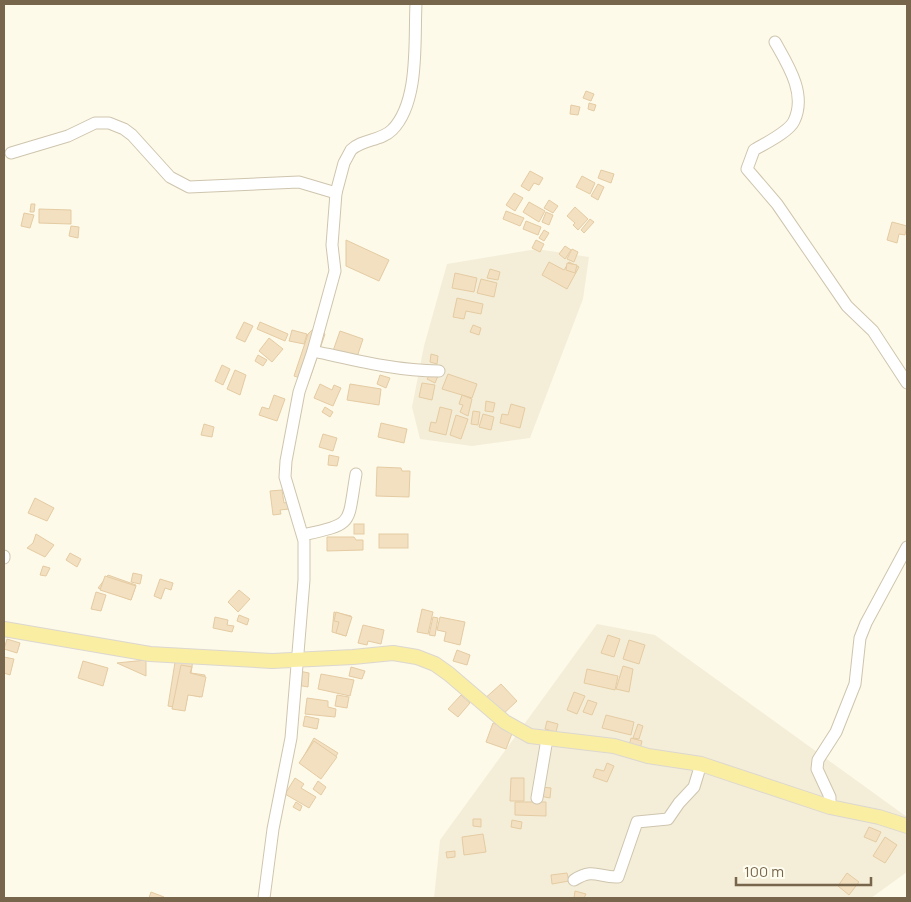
<svg xmlns="http://www.w3.org/2000/svg" width="911" height="902" viewBox="0 0 911 902" font-family="Manrope,sans-serif">
	<style>
		.residential { fill: #f4eed8 }
		.building { fill: #f2e0c1; stroke: #e5cba2 }
		.lines { fill: none; stroke-linecap: round; stroke-linejoin: round }
		.minor-casing { stroke: #cfc5ae; stroke-width: 13 }
		.major-casing { stroke: #dcd7d0; stroke-width: 16 }
		.minor { stroke: #fff; stroke-width: 11 }
		.major { stroke: #faeea3; stroke-width: 14 }
	</style>
	<rect width="100%" height="100%" fill="#fdfaea"/>
	<g class="residential">
		<polygon points="537,249 589,257 583,299 530,438 472,446 420,439 412,407 424,346 447,264"/>
		<polygon points="597,624 655,635 907,817 907,872 871,898 434,898 440,840"/>
	</g>
	<g class="building">
		<polygon points="586,91 594,94 591,101 583,98"/>
		<polygon points="589,103 596,105 594,111 588,109"/>
		<polygon points="571,105 580,107 578,115 570,114"/>
		<polygon points="601,170 614,174 611,183 598,178"/>
		<polygon points="530,171 543,178 539,185 534,183 529,191 521,186"/>
		<polygon points="582,176 595,183 590,194 576,187"/>
		<polygon points="598,184 604,187 598,200 591,196"/>
		<polygon points="514,193 523,198 515,211 506,205"/>
		<polygon points="549,200 558,206 553,213 544,208"/>
		<polygon points="529,202 545,211 539,222 523,212"/>
		<polygon points="31,204 35,204 34,212 30,212"/>
		<polygon points="575,207 588,219 578,230 573,225 575,223 567,216"/>
		<polygon points="39,209 71,210 71,224 39,223"/>
		<polygon points="506,211 524,218 520,226 503,219"/>
		<polygon points="546,212 553,215 549,225 542,222"/>
		<polygon points="24,213 34,215 30,228 21,226"/>
		<polygon points="590,219 594,222 584,233 581,230"/>
		<polygon points="526,221 541,227 538,235 523,229"/>
		<polygon points="892,222 907,226 905,235 899,234 897,243 887,240"/>
		<polygon points="71,226 79,227 78,238 69,236"/>
		<polygon points="544,230 549,233 544,241 539,238"/>
		<polygon points="346,240 389,260 379,281 346,266"/>
		<polygon points="536,240 544,244 540,252 532,248"/>
		<polygon points="565,246 571,250 565,259 559,254"/>
		<polygon points="572,249 578,252 574,262 567,259"/>
		<polygon points="549,262 564,270 569,262 579,267 567,289 542,275"/>
		<polygon points="567,263 577,265 575,273 566,270"/>
		<polygon points="490,269 500,272 498,280 487,278"/>
		<polygon points="455,273 477,278 474,292 452,288"/>
		<polygon points="481,279 497,283 494,297 477,293"/>
		<polygon points="457,298 483,304 481,314 466,311 464,319 453,317"/>
		<polygon points="244,322 253,326 245,342 236,338"/>
		<polygon points="260,322 288,334 285,341 257,329"/>
		<polygon points="473,325 481,328 479,335 470,332"/>
		<polygon points="315,327 325,334 309,381 294,376 308,334"/>
		<polygon points="292,330 307,334 304,344 289,341"/>
		<polygon points="340,331 363,339 357,357 333,351"/>
		<polygon points="269,338 283,349 272,362 259,351"/>
		<polygon points="431,354 438,356 437,364 430,362"/>
		<polygon points="258,355 267,360 263,366 255,361"/>
		<polygon points="222,365 230,369 223,385 215,381"/>
		<polygon points="235,370 246,375 240,395 227,389"/>
		<polygon points="431,373 438,376 435,383 427,379"/>
		<polygon points="448,374 477,384 472,398 442,389"/>
		<polygon points="380,375 390,378 386,388 377,384"/>
		<polygon points="422,383 435,385 432,400 419,397"/>
		<polygon points="320,384 332,390 334,385 341,388 333,406 314,398"/>
		<polygon points="350,384 381,389 379,405 347,400"/>
		<polygon points="274,395 285,399 277,421 259,415 262,407 269,409"/>
		<polygon points="462,395 472,399 468,416 460,412 463,405 459,404"/>
		<polygon points="486,401 495,403 493,412 485,411"/>
		<polygon points="511,404 525,408 520,428 500,423 502,414 508,415"/>
		<polygon points="325,407 333,412 330,417 322,412"/>
		<polygon points="440,407 452,410 446,435 429,431 431,422 436,423"/>
		<polygon points="473,411 480,412 478,425 471,424"/>
		<polygon points="483,414 494,417 491,430 479,427"/>
		<polygon points="456,415 468,419 461,439 450,435"/>
		<polygon points="381,423 407,429 404,443 378,437"/>
		<polygon points="204,424 214,427 212,437 201,435"/>
		<polygon points="323,434 337,438 333,451 319,447"/>
		<polygon points="329,455 339,457 337,466 328,465"/>
		<polygon points="377,467 401,468 402,471 410,471 409,497 376,496"/>
		<polygon points="282,490 284,503 288,502 289,509 280,510 281,514 273,515 270,491"/>
		<polygon points="35,498 54,508 47,521 28,513"/>
		<rect x="354" y="524" width="10" height="10"/>
		<polygon points="36,534 54,545 45,557 27,548 33,543"/>
		<rect x="379" y="534" width="29" height="14"/>
		<polygon points="327,537 354,537 356,540 363,540 363,550 327,551"/>
		<polygon points="70,553 81,559 77,567 66,560"/>
		<polygon points="43,566 50,568 46,576 40,575"/>
		<polygon points="133,573 142,575 140,584 131,582"/>
		<polygon points="108,575 136,585 131,600 98,588"/>
		<polygon points="105,576 136,586 131,600 100,590"/>
		<polygon points="160,579 173,583 171,590 165,588 161,599 154,596"/>
		<polygon points="239,590 250,599 238,612 228,602"/>
		<polygon points="96,592 106,595 101,611 91,609"/>
		<polygon points="422,609 433,612 428,634 417,632"/>
		<polygon points="334,612 351,616 346,636 332,632"/>
		<polygon points="336,612 352,617 346,636 336,633 339,622 334,621"/>
		<polygon points="239,615 249,619 247,625 237,621"/>
		<polygon points="215,617 228,620 227,625 234,626 232,632 213,628"/>
		<polygon points="433,617 438,618 435,636 429,635"/>
		<polygon points="440,617 465,622 460,645 444,641 446,632 437,630"/>
		<polygon points="363,625 384,630 381,644 368,641 367,645 358,643"/>
		<polygon points="608,635 620,639 614,657 601,653"/>
		<polygon points="7,639 20,643 17,653 4,649"/>
		<polygon points="629,640 645,645 639,664 623,659"/>
		<polygon points="457,650 470,655 467,665 453,661"/>
		<polygon points="176,656 193,660 191,673 205,675 200,697 188,694 185,709 168,706"/>
		<polygon points="4,657 14,659 10,675 4,673"/>
		<polygon points="146,660 146,676 117,663"/>
		<polygon points="83,661 108,668 103,686 78,678"/>
		<polygon points="181,665 192,667 190,673 206,677 202,697 188,695 185,711 172,709"/>
		<polygon points="623,666 633,669 629,692 616,689"/>
		<polygon points="351,667 365,671 362,679 349,676"/>
		<polygon points="587,669 618,676 615,690 584,683"/>
		<polygon points="299,671 309,673 308,687 297,685"/>
		<polygon points="321,674 354,680 350,696 318,689"/>
		<polygon points="501,684 517,701 500,717 483,700"/>
		<polygon points="574,692 585,696 577,714 567,710"/>
		<polygon points="337,695 349,697 347,708 335,706"/>
		<polygon points="461,695 470,703 458,717 448,709"/>
		<polygon points="307,698 328,701 328,707 336,709 335,717 305,714"/>
		<polygon points="588,700 597,703 592,715 583,712"/>
		<polygon points="606,715 634,722 631,735 602,728"/>
		<polygon points="305,716 319,719 317,729 303,726"/>
		<polygon points="547,721 558,724 556,732 545,729"/>
		<polygon points="493,723 513,731 506,749 486,742"/>
		<polygon points="638,724 643,726 639,739 633,738"/>
		<polygon points="314,738 338,753 322,776 300,763"/>
		<polygon points="631,738 642,741 640,749 629,746"/>
		<polygon points="314,741 337,757 321,779 299,763"/>
		<polygon points="607,763 614,766 607,782 593,777 596,769 604,771"/>
		<polygon points="295,778 304,784 301,788 316,797 309,808 285,794"/>
		<polygon points="511,778 524,778 524,801 510,801"/>
		<polygon points="318,781 326,787 321,795 313,789"/>
		<polygon points="542,787 551,788 550,798 540,796"/>
		<polygon points="296,802 302,806 300,811 293,807"/>
		<polygon points="515,802 546,802 546,816 515,815"/>
		<polygon points="473,819 481,819 481,827 473,826"/>
		<polygon points="512,820 522,822 521,829 511,827"/>
		<polygon points="869,827 881,832 876,842 864,837"/>
		<polygon points="483,834 486,852 464,855 462,837"/>
		<polygon points="885,837 897,845 885,863 873,856"/>
		<polygon points="455,851 455,857 447,858 446,852"/>
		<polygon points="567,873 569,881 552,884 551,875"/>
		<polygon points="847,873 859,882 849,895 838,886"/>
		<polygon points="575,891 586,894 584,898 574,898"/>
		<polygon points="151,892 164,897 164,898 149,898"/>
	</g>
	<g class="lines">
		<g class="minor-casing">
			<g id="minor">
				<path d="M775,42C788,65 807,94 794,121C789,132 764,144 754,150L747,169L777,204L847,306L873,331L907,383"/>
				<polyline points="11,153 68,136 95,123 109,123 124,129 132,135 170,177 189,187 299,182 336,193"/>
				<path d="M313,351C354,360 397,371 439,371"/>
				<path d="M303,535C355,523 347,526 356,474"/>
				<polyline points="4,558 4,556"/>
				<polyline points="537,798 547,739"/>
				<polyline points="830,807 830,797 817,769 818,760 836,732 855,684 860,638 866,623 907,547"/>
				<path d="M574,880C594,867 599,878 618,877L637,822L668,819L679,803L694,787L701,764"/>
				<path d="M264,898L273,829L291,738L304,580V541L285,477L286,461L299,392L313,351L335,271L332,245L336,193L344,163L351,150C362,139 381,141 392,130C420,102 414,39 416,4"/>
			</g>
		</g>
		<g class="major-casing">
			<polyline id="major" points="4,629 150,654 272,661 353,657 393,653 417,657 435,664 449,674 505,722 530,736 614,746 648,756 701,764 830,807 879,817 907,826"/>
		</g>
		<use href="#minor" class="minor"/>
		<use href="#major" class="major"/>
	</g>
	<rect width="911" height="902" fill="none" stroke="#78664c" stroke-width="10"/>
	<path d="M736 877v8h135v-8" fill="none" stroke="#78664c" stroke-width="2.5"/>
	<text x="744" y="877" font-size="15" fill="#78664c" stroke="#fffdf0" stroke-width="4" paint-order="stroke">100 m</text>
</svg>
